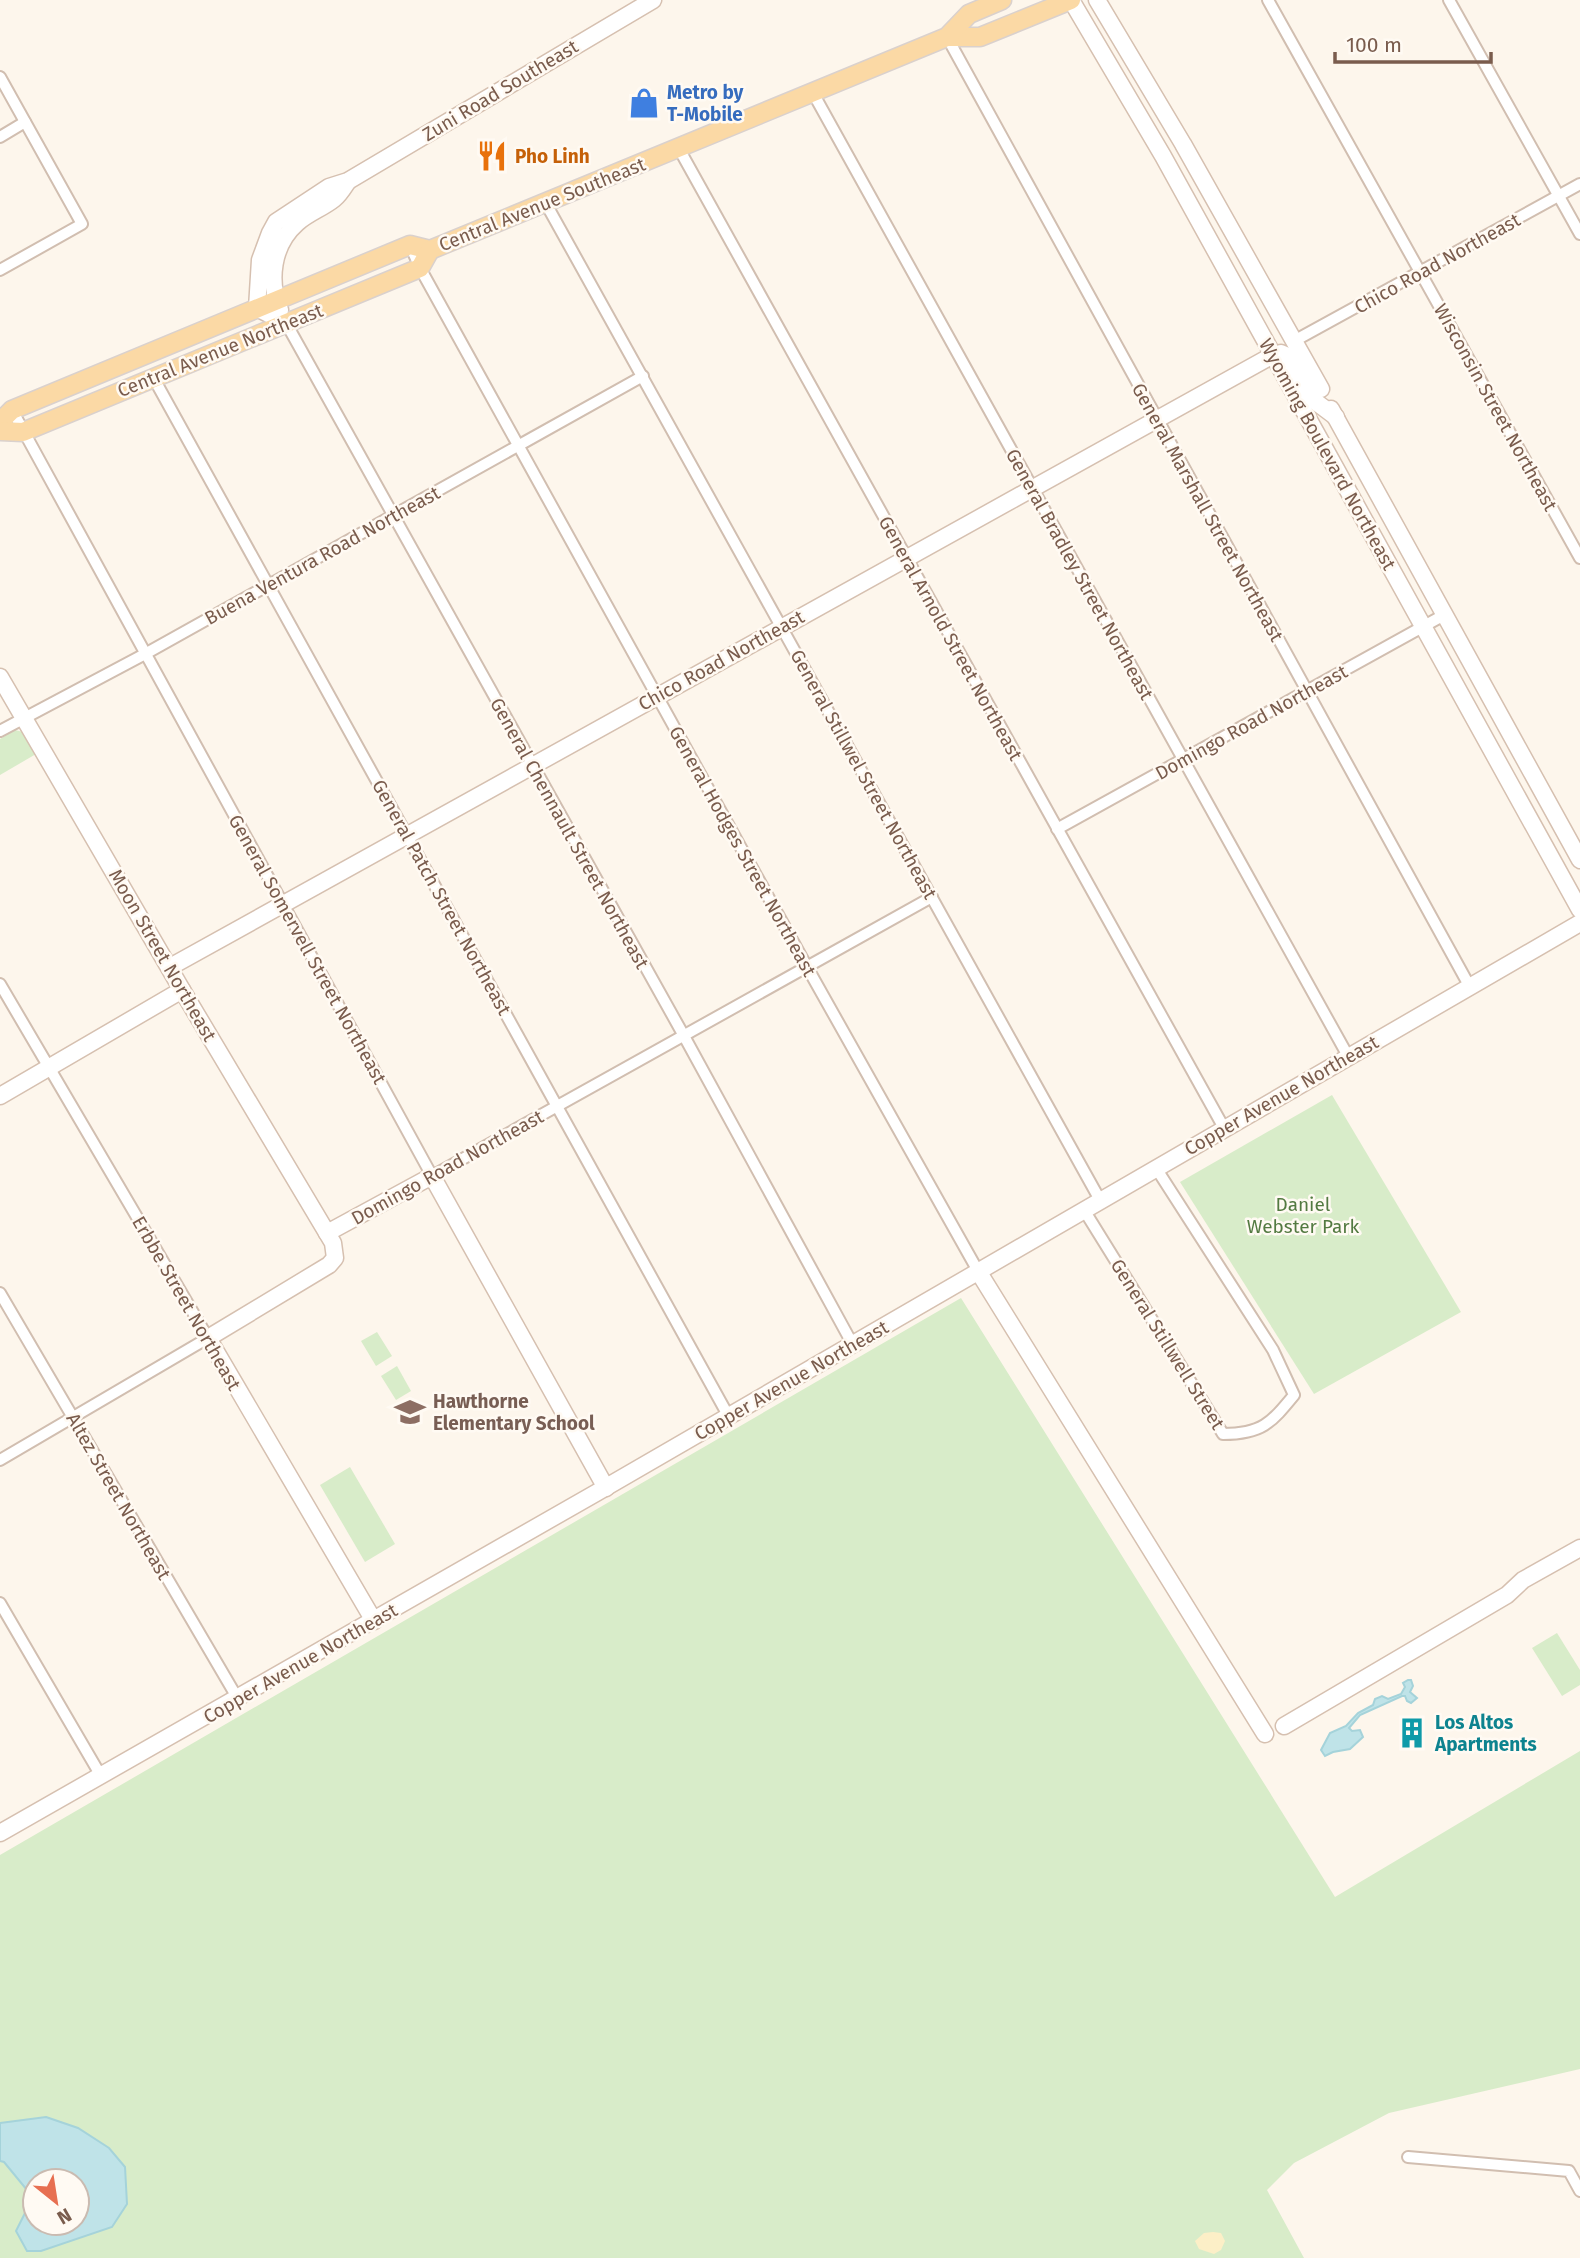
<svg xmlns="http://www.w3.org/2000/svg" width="1580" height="2258" viewBox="0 0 1580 2258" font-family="'Fira Sans',sans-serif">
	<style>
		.green { fill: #d8ecc9; fill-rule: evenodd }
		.sand { fill: #fcefc7 }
		.water { fill: #bfe3e8; stroke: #a5d3da; stroke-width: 2; fill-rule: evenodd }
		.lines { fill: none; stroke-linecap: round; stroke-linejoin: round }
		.street-casing { stroke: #d1beb0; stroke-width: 14 }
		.secondary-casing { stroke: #d6c0b0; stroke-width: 19 }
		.primary-casing { stroke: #dad1cd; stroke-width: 21 }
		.street { stroke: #fff; stroke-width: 10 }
		.secondary { stroke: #fff; stroke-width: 16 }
		.primary { stroke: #fbd9a5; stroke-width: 18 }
		.labels { text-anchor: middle; stroke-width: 5; stroke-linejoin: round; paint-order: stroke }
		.street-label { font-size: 19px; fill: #7a5c4d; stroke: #fffaf3 }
		.shop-label { font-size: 19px; font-weight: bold; fill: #366cbe; stroke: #fffaf3; text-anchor: start }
		.food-label { font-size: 19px; font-weight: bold; fill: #c56008; stroke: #fffaf3; text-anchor: start }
		.park-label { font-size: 19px; fill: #537a41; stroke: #fffaf3 }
		.education-label { font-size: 19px; font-weight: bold; fill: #785e54; stroke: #fffaf3; text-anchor: start }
		.culture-label { font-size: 19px; font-weight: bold; fill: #0d838f; stroke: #fffaf3; text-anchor: start }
	</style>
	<rect width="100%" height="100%" fill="#fdf6ec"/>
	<g class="green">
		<polygon points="15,730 23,732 36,754 0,775 0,739"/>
		<polygon points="1332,1095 1461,1312 1314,1394 1180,1182"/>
		<path d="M961,1298L1335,1897L1580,1751V2069L1389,2113L1294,2163L1267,2190L1304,2258H0V1855ZM35,2181H77V2223H35Z"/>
		<polygon points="377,1332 392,1356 376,1366 361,1341"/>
		<polygon points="397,1366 411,1391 396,1400 381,1376"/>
		<polygon points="350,1467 395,1544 365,1562 320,1485"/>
		<polygon points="1557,1633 1580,1670 1580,1685 1562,1696 1532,1648"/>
	</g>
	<polygon class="sand" points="1213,2232 1221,2233 1225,2241 1221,2250 1214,2254 1199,2249 1195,2241 1204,2233"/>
	<g class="water">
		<polygon points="1408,1680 1411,1680 1413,1686 1410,1692 1417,1698 1411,1703 1407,1701 1405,1696 1402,1696 1360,1715 1349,1728 1352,1731 1360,1730 1363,1737 1350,1749 1333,1752 1325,1756 1321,1750 1330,1733 1346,1726 1358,1713 1373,1705 1375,1699 1382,1696 1388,1699 1401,1694 1405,1687 1403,1683"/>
		<path d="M46,2117L78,2128L109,2148L125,2167L127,2204L112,2227L41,2251H27L16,2231L29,2205L27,2190L4,2162L0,2161V2123ZM35,2181H77V2223H35Z"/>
	</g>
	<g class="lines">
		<g class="street-casing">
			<g id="street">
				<polyline points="1268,0 1580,558"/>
				<polyline points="1449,0 1580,234"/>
				<polyline points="947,37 1470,987"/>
				<polyline points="0,77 82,224 0,270"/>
				<polyline points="813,93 1348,1056"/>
				<polyline points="0,137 25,122"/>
				<polyline points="678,147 1224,1128"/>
				<polyline points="545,202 1100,1200"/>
				<polyline points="410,245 420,268 807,967 978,1271"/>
				<polyline points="286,323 684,1036 853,1345"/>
				<polyline points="1294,341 1580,184"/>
				<polyline points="153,377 729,1417"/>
				<polyline points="12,410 432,1176 932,897"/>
				<polyline points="0,731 145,654 643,376"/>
				<polyline points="1057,829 1444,615"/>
				<polyline points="0,984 208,1338 0,1460"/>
				<path d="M1084,1210L1223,1434C1262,1434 1271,1423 1294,1395L1273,1350L1156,1168"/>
				<polyline points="0,1293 238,1699"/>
				<polyline points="0,1603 101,1776"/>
				<polyline points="1408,2157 1569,2171 1580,2191"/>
			</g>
		</g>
		<g class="secondary-casing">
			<g id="secondary">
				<polyline points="1071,0 1163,156 1580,910"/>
				<polyline points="1097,0 1183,144 1321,389"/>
				<path d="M280,310C268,281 272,245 297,223C308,213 323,208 334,199C340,194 344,187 348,181"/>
				<polyline points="286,323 257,308 260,260 270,233 276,222 329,187 348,181 653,0"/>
				<polyline points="1331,409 1580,860"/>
				<polyline points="0,677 182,990 333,1243 335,1258 329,1265 208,1338 374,1621"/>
				<polyline points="170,967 1273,355 1281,353 1290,357 1316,402 1336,417"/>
				<polyline points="0,1096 182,990"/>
				<polyline points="327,1233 432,1176 606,1488"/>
				<polyline points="978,1271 1265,1734"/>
				<polyline points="1284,1726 1507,1595 1523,1580 1580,1548"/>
				<polyline points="0,1833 596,1493 1580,923"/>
			</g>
		</g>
		<g class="primary-casing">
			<g id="primary">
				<polyline points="947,37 980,37 1071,0"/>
				<polyline points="0,422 12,410 410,245 430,250 947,37 969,14 1002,0"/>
				<polyline points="0,431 23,432 420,268 430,250"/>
			</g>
		</g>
		<use href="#street" class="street"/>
		<use href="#secondary" class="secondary"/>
		<use href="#primary" class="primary"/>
	</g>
	<defs>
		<g id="shop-bare" transform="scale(2.415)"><path d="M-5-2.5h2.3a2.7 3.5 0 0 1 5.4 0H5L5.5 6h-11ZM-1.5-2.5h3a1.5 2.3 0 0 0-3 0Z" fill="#3f7fe0" stroke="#fffaf3" stroke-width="2.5" paint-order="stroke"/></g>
		<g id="restaurant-bare" transform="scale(2.415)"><path d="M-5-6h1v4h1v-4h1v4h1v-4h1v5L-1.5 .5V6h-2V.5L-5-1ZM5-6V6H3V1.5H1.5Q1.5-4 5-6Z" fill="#e8710a" stroke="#fffaf3" stroke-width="2.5" paint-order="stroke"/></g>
		<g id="school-bare" transform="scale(2.415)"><path d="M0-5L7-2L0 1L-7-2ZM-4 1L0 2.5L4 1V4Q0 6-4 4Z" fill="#8d6e63" stroke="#fffaf3" stroke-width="2.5" paint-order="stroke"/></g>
		<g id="building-bare" transform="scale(2.415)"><path d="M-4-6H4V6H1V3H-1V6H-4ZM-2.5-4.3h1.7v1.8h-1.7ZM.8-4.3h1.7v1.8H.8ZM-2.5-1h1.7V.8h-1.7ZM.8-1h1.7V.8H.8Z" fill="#0f9aa8" stroke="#fffaf3" stroke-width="2.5" paint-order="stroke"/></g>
	</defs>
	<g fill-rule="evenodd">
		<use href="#shop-bare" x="644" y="103"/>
		<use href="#restaurant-bare" x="492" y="156"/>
		<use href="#school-bare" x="410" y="1412"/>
		<use href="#building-bare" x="1412" y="1733"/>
	</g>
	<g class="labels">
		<g class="street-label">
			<text transform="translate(500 90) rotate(-31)" y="7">Zuni Road Southeast</text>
			<text transform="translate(542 204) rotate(-22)" y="7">Central Avenue Southeast</text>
			<text transform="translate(1437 263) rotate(-29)" y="7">Chico Road Northeast</text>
			<text transform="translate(220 350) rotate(-22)" y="7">Central Avenue Northeast</text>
			<text transform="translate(1496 407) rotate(61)" y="7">Wisconsin Street Northeast</text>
			<text transform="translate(1328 454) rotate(61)" y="7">Wyoming Boulevard Northeast</text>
			<text transform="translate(1208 512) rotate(61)" y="7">General Marshall Street Northeast</text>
			<text transform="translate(322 555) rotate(-29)" y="7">Buena Ventura Road Northeast</text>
			<text transform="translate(1080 574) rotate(61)" y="7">General Bradley Street Northeast</text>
			<text transform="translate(951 638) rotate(61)" y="7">General Arnold Street Northeast</text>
			<text transform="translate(721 660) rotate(-29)" y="7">Chico Road Northeast</text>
			<text transform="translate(1251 722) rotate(-29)" y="7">Domingo Road Northeast</text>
			<text transform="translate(864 774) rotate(61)" y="7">General Stillwel Street Northeast</text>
			<text transform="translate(570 833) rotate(61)" y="7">General Chennault Street Northeast</text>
			<text transform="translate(743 851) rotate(61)" y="7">General Hodges Street Northeast</text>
			<text transform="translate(442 897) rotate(61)" y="7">General Patch Street Northeast</text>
			<text transform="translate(308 949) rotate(61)" y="7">General Somervell Street Northeast</text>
			<text transform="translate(163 955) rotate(60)" y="7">Moon Street Northeast</text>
			<text transform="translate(1281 1095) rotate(-30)" y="7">Copper Avenue Northeast</text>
			<text transform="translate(447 1167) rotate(-29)" y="7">Domingo Road Northeast</text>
			<text transform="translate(187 1303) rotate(60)" y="7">Erbbe Street Northeast</text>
			<text transform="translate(1168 1344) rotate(58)" y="7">General Stillwell Street</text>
			<text transform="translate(791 1380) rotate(-30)" y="7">Copper Avenue Northeast</text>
			<text transform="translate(119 1496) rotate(60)" y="7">Altez Street Northeast</text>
			<text transform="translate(300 1663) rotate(-30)" y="7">Copper Avenue Northeast</text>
		</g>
		<g class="shop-label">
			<text x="667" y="99">Metro by<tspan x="667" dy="22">T-Mobile</tspan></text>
		</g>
		<g class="food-label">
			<text x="515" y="163">Pho Linh</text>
		</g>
		<g class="park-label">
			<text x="1303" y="1211">Daniel<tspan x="1303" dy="22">Webster Park</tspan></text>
		</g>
		<g class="education-label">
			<text x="433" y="1408">Hawthorne<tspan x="433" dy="22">Elementary School</tspan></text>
		</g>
		<g class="culture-label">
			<text x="1435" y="1729">Los Altos<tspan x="1435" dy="22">Apartments</tspan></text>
		</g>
	</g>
	<g transform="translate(56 2202) rotate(150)"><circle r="33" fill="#fffaf3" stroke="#cabbb1" stroke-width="2"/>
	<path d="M0-5L12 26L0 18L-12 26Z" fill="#e76f51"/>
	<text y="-10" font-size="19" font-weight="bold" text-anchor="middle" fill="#7a5c4d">N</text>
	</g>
	<path d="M1335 52v10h156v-10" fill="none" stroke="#7a5c4d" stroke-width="3.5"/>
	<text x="1346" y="52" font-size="21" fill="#7a5c4d" stroke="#fffaf3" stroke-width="5" paint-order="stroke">100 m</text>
</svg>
